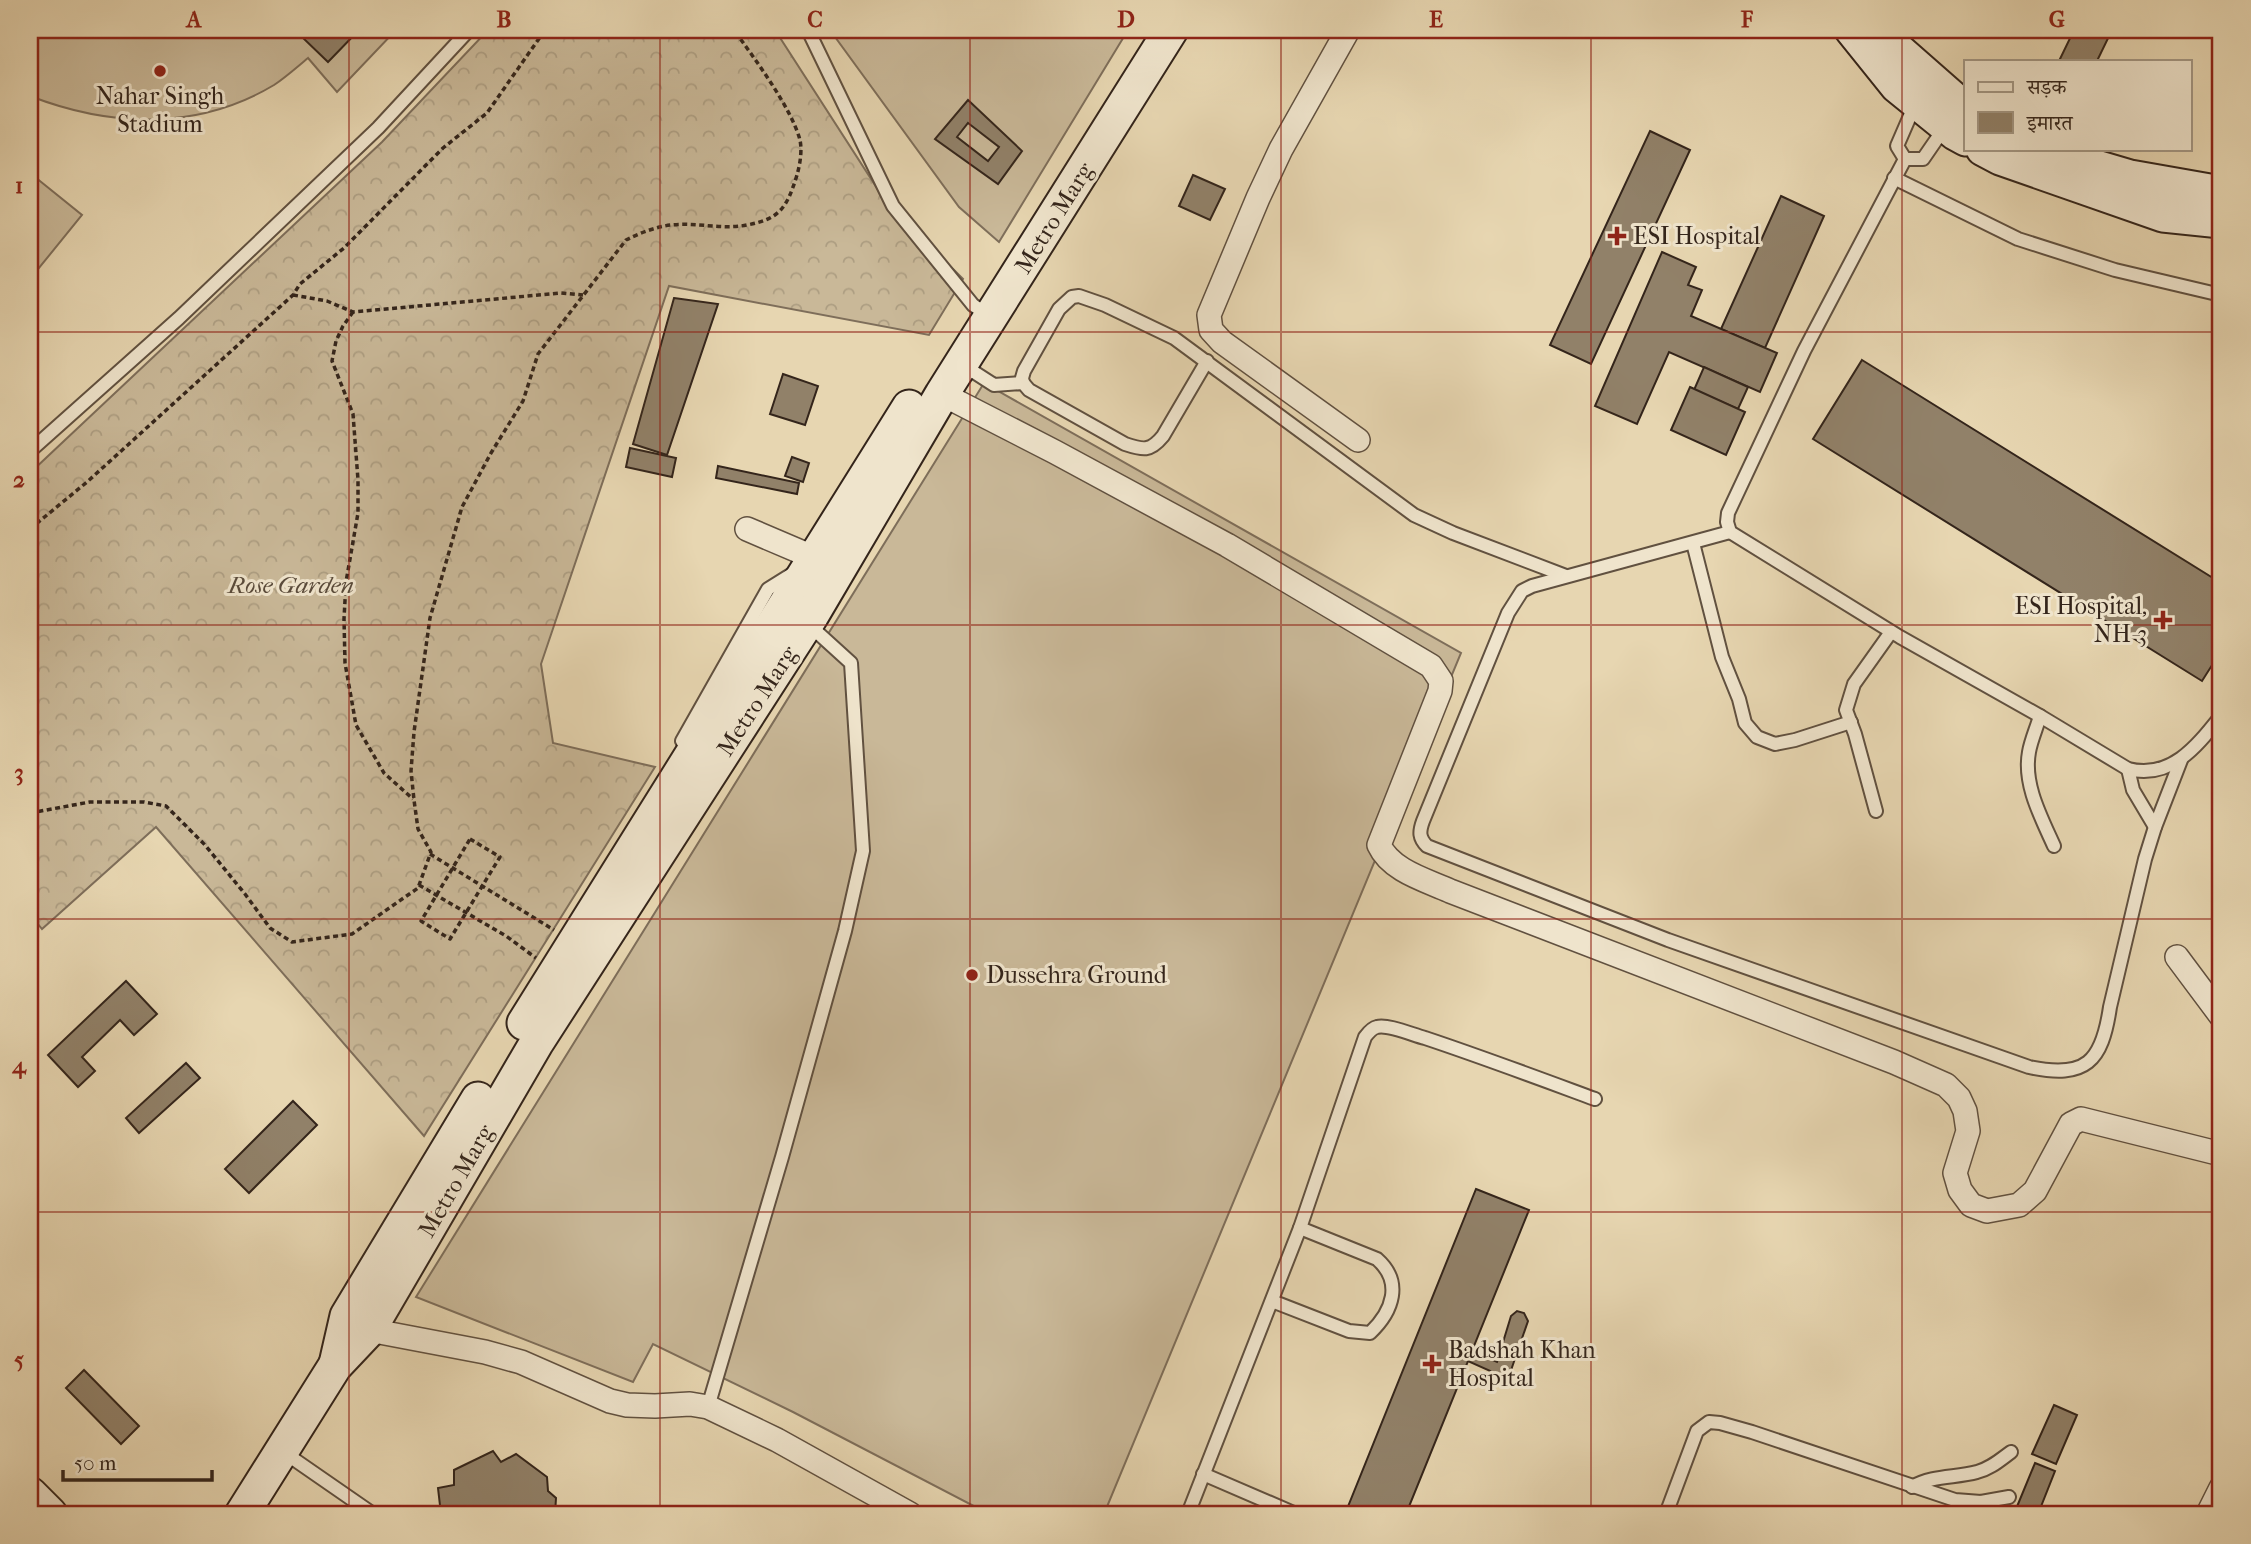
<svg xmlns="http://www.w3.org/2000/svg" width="2251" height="1544" viewBox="0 0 2251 1544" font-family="'IM FELL French Canon','Noto Serif Devanagari',serif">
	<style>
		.grass { fill: #c9b898; stroke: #7e6e5a; stroke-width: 2 }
		.forest { fill: url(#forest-crowns); stroke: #7e6e5a; stroke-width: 2 }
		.building { fill: #918169; stroke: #34251b; stroke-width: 2; fill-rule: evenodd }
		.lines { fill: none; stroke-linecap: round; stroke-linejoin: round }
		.lane-casing { stroke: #615140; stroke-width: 16 }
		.street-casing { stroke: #615140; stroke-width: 26 }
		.secondary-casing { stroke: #34251b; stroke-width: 37 }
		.path { stroke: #34251b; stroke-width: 3.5; stroke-dasharray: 5 3.5; stroke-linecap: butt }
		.lane { stroke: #efe4cc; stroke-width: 12 }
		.street { stroke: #efe4cc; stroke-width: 23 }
		.secondary { stroke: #efe4cc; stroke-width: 33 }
		.grid { fill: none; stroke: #8f2418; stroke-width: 2; stroke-opacity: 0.55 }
		.poi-dot { fill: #8f2418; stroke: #efe4cc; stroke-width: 2.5 }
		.labels { text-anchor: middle; stroke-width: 6; stroke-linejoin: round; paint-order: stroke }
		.poi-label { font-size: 24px; fill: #34251b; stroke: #efe4cc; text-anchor: start }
		.street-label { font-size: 24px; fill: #34251b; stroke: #efe4cc }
		.park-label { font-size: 24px; font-style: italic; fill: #594a3a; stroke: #efe4cc }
		.neatline { fill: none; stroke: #8f2418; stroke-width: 2.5 }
		.grid-label { font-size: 23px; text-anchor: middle; font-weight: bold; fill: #8f2418 }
	</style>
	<defs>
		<pattern id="forest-crowns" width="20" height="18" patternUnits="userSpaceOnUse" patternTransform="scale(1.75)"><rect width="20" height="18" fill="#c9b898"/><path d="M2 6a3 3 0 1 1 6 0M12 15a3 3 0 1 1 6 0" fill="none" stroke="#ad9e82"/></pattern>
	</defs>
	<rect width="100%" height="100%" fill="#e7d6b1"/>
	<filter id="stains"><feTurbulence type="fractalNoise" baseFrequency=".00286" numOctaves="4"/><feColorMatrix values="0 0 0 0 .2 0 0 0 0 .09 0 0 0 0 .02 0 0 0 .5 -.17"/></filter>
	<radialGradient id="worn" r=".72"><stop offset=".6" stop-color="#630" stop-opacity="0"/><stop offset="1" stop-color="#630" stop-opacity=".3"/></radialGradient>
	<g class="grass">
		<path d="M30,30H396L337,92L308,58C297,67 286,77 274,85C197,131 110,127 30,96Z"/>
		<polygon points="830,30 1128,30 999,242 959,207"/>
		<polygon points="30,173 82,215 30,279"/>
		<polygon points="984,383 1461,653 1104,1514 989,1514 793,1412 653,1344 633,1382 416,1297"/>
	</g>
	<polygon class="forest" points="488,30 775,30 886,202 963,279 929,335 669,286 541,664 553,743 655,767 424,1136 156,827 42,929 30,914 30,473 382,142"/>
	<g class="building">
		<polygon points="308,30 359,30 328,62 302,37"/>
		<polygon points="2074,30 2112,30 2097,61 2059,61"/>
		<path d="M968,100L1022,151L998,184L935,139ZM968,123L999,147L988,161L957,137Z"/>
		<polygon points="1650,131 1690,150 1591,364 1550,345"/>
		<polygon points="1193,175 1225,189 1210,220 1179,206"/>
		<polygon points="1781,196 1824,216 1765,348 1721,329"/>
		<polygon points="1662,252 1696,267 1688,285 1702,290 1691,316 1777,353 1760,392 1669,352 1637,424 1595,406"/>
		<polygon points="674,298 718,304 667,455 633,444"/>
		<polygon points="1862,360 2221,583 2221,651 2202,681 1813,439"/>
		<polygon points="1704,367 1748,387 1738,409 1694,390"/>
		<polygon points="783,374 818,386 805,425 770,414"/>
		<polygon points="1690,387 1745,412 1726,455 1671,430"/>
		<polygon points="630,448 676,458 672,477 626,467"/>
		<polygon points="792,457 809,463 803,482 785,476"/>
		<polygon points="718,466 799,483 797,494 716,478"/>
		<polygon points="126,981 157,1014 134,1035 120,1020 82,1057 95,1071 78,1087 48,1055"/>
		<polygon points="186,1063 200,1078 139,1133 126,1118"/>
		<polygon points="293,1101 317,1125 249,1193 225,1169"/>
		<polygon points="1476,1189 1529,1210 1472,1351 1497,1362 1511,1316 1517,1311 1524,1313 1528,1321 1508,1379 1468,1361 1406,1514 1345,1514"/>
		<polygon points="84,1370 139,1426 121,1444 66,1388"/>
		<polygon points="2054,1405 2077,1415 2056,1464 2032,1454"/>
		<polygon points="493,1451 501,1462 516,1454 547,1477 548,1491 556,1498 555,1514 441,1514 438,1488 454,1485 454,1470"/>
		<polygon points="2035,1463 2055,1471 2038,1514 2028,1514 2016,1509"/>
	</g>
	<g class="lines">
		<g class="lane-casing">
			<g id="lane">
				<polyline points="808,30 893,206 973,305 988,315"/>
				<path d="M1905,159L1804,351L1728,513L1727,522L1730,532L1900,637L2040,716L2128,769C2171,780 2197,746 2221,716"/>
				<polyline points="1905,159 1897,146 1910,116 1918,105"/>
				<polyline points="1905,159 1923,159 1945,127"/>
				<polyline points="1894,178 2018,239 2115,270 2221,295"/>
				<path d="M963,365L994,385L1023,383L1029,390L1125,444C1143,450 1150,452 1163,436L1207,361"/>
				<polyline points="1023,383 1022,378 1024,371 1059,309 1072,297 1079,296 1105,305 1174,338 1414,515 1453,533 1566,576"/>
				<polyline points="30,451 179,318 378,128 469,30"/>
				<path d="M1730,532L1532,586L1522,591L1508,613L1423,821C1419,832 1419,838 1427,846L1668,940L2029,1067C2086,1079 2102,1062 2110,1007L2145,859L2155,827L2181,760"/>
				<polyline points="1693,543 1722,657 1739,699 1745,723 1757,737 1775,744 1795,740 1851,722"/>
				<path d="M2040,716C2037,727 2031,740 2029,752C2023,784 2041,817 2054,846"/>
				<polyline points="682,741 768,589 792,574"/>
				<polyline points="2128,769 2133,790 2155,827"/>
				<polyline points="1876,811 1855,734 1846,710 1854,684 1891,632"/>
				<path d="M1272,1301L1349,1331L1370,1333C1393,1311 1403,1282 1377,1259L1300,1228"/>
				<polyline points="708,1407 782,1157 845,931 863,851 851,663 807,623"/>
				<polyline points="282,1451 373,1514"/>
				<polyline points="1203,1474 1296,1514"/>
				<path d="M1912,1487C1933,1475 1955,1478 1977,1472C1990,1469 2000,1460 2011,1452"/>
				<path d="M1188,1514L1300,1228L1365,1037C1368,1033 1372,1028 1377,1027C1388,1024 1413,1035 1425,1038C1482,1057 1538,1078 1595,1099"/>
				<polyline points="1666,1514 1697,1431 1709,1422 1720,1423 1752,1432 1955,1500 1981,1502 2009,1497"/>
			</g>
		</g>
		<g class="street-casing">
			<g id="street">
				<polyline points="1348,30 1281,149 1258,198 1209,315 1211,330 1222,342 1358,440"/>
				<path d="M942,394L1055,452L1227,545L1431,666L1441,681L1440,691L1379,845C1391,871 1426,880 1450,891L1894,1062L1946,1085L1959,1098L1965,1111L1968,1131L1955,1173L1960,1190L1971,1205L1987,1211L2019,1205L2035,1191L2071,1124L2081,1119L2221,1154"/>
				<polyline points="747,529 815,558"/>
				<polyline points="2177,957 2221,1016"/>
				<polyline points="359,1323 369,1330 485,1352 521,1362 610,1401 627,1405 655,1406 690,1404 708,1407 777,1440 910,1514"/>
				<polyline points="2208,1514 2221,1488"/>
			</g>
		</g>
		<g class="secondary-casing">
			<g id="secondary">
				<polyline points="1852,30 1897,86 1955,133 1966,139"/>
				<polyline points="1881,30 1892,45 1966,110"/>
				<polyline points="1983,149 2000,158 2163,215 2221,221"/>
				<polyline points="2035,149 2130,177 2221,193"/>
				<polyline points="524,1023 909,407"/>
				<polyline points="336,1364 347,1316 478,1099"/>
				<polyline points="30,1494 50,1514"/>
				<polyline points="242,1514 335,1366 369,1330 537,1042 812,615 942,394 1171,30"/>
			</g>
		</g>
		<g class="path">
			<polyline points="293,295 327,301 353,312 561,293 583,295"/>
			<polyline points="353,312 343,326 336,341 332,361 353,414 358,480 358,513 346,582 344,619 345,663 356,725 384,773 413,799"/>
			<polyline points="30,529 87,482 293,295 300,284 344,248 443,148 487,113 545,30"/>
			<path d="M30,813L90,802H144L166,806L205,845L245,894L270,928L292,942L352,934L418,888L431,852L418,829L414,800L411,771L414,732L430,618L462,507L491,453L523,401L538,354L626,240C640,233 655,227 671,225C696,222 722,230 747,225C773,220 784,213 793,187C798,174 803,155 800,140C791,107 754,58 734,30"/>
			<polygon points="470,839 500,857 450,939 421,921"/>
			<polyline points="430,854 554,930"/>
			<polyline points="419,885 506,936 536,958"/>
		</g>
		<use href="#lane" class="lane"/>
		<use href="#street" class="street"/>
		<use href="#secondary" class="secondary"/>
	</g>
	<path class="grid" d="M349,30V1514M660,30V1514M970,30V1514M1281,30V1514M1591,30V1514M1902,30V1514M30,332H2221M30,625H2221M30,919H2221M30,1212H2221"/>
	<g class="poi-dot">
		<circle cx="160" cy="71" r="7"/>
		<path d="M1613.5 225.5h7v7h7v7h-7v7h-7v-7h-7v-7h7z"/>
		<path d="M2159.5 609.5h7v7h7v7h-7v7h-7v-7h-7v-7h7z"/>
		<circle cx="972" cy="975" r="7"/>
		<path d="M1428.5 1353.5h7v7h7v7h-7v7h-7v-7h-7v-7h7z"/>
	</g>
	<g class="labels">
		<g class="poi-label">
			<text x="160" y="104" text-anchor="middle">Nahar Singh<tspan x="160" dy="28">Stadium</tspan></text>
			<text x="1633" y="244">ESI Hospital</text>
			<text x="2147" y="614" text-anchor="end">ESI Hospital,<tspan x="2147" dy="28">NH-3</tspan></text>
			<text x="986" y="983">Dussehra Ground</text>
			<text x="1448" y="1358">Badshah Khan<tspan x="1448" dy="28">Hospital</tspan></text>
		</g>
		<g class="street-label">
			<text transform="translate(1054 218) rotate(-58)" y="8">Metro Marg</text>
			<text transform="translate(757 701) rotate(-57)" y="8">Metro Marg</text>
			<text transform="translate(456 1181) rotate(-60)" y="8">Metro Marg</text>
		</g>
		<g class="park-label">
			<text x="291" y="593">Rose Garden</text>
		</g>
	</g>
	<rect width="2251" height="1544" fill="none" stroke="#e7d6b1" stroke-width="77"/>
	<rect x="1964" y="60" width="228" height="91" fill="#efe4cc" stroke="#a49885" stroke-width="2"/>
	<rect x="1978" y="82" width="35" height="10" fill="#efe4cc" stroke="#a49885" stroke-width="2"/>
	<text x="2027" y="94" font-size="21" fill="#34251b">सड़क</text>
	<rect x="1978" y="112" width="35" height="21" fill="#918169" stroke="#a49885" stroke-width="2"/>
	<text x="2027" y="130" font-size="21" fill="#34251b">इमारत</text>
	<path d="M63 1470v10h149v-10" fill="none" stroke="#34251b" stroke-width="3.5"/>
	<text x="74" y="1470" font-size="21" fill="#34251b" stroke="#efe4cc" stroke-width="5" paint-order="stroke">50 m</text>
	<rect x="38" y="38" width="2174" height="1468" class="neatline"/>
	<g class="grid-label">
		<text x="194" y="27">A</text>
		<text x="504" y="27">B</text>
		<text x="815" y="27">C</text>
		<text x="1126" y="27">D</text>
		<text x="1436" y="27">E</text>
		<text x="1747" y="27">F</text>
		<text x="2057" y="27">G</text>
		<text x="19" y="193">1</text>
		<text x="19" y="487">2</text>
		<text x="19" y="780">3</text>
		<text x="19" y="1073">4</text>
		<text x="19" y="1367">5</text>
	</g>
	<rect width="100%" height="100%" filter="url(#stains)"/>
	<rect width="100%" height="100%" fill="url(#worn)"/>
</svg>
